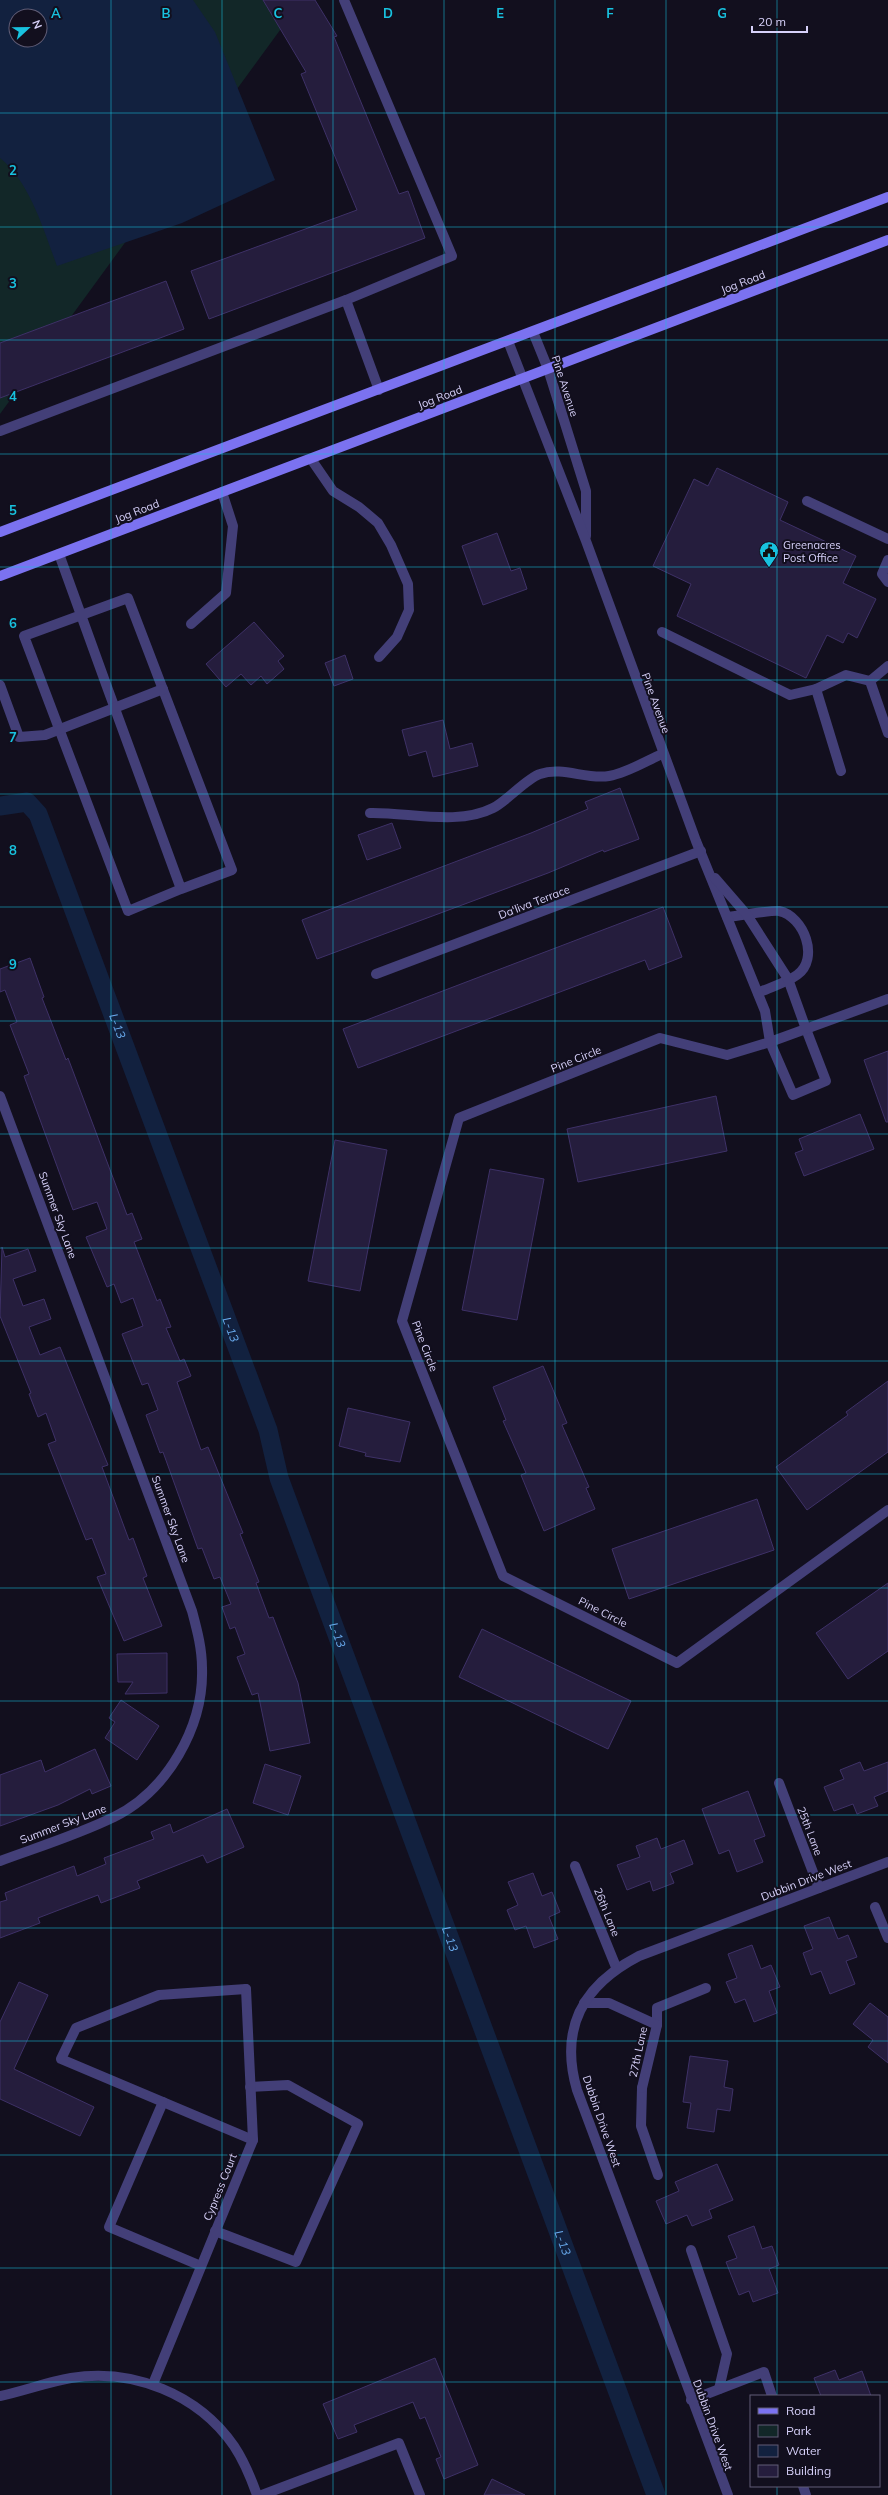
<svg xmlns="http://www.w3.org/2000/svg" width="888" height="2495" viewBox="0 0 888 2495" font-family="Mulish,sans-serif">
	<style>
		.green { fill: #122728; fill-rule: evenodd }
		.water { fill: #12213f; fill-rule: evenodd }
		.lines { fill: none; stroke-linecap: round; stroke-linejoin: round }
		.canal { stroke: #12213f; stroke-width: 19 }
		.building { fill: #251d3d; stroke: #3e3167 }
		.service { stroke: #433f78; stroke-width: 10 }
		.minor { stroke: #433f78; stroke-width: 10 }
		.secondary { stroke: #7b72f0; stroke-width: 10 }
		.grid { fill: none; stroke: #18c2df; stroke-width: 1; stroke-opacity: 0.55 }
		.labels { text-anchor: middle; stroke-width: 4; stroke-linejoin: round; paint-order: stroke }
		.street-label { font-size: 11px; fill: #d7d1fa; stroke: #120f1e }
		.poi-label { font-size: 11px; fill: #d7d1fa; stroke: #120f1e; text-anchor: start }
		.water-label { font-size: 12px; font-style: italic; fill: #6aacef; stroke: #120f1e }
		.grid-label { font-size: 13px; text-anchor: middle; font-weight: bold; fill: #18c2df; stroke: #120f1e; stroke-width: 4; stroke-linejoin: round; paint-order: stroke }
	</style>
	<rect width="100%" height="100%" fill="#120f1e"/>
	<path class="green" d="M0,0H302L0,414ZM16,16H40V40H16Z"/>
	<path class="water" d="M0,0H193L215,32L275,180L182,223L57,266C44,231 30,182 0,158ZM16,16H40V40H16Z"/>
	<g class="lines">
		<path class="canal" id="s1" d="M0,806L27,802L38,814L268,1430L279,1478L656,2495"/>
	</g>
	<g class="building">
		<polygon points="263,0 315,0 337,36 334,37 399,194 408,191 425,238 209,319 191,271 357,210 301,74 306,72"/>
		<polygon points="166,281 184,329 0,398 0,343"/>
		<polygon points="717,468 788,502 780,520 856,556 843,583 876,599 857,638 848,633 843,643 827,635 806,678 677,616 691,584 653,566 694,479 708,486"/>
		<polygon points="497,533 511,571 520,568 527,589 483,605 462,546"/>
		<polygon points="254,622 284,656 278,661 284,669 267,684 261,676 251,685 241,674 226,687 206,664"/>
		<polygon points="345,655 353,679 334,686 325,663"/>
		<polygon points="443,720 450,749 472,743 478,766 433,777 426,751 409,756 402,730"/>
		<polygon points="620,788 639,839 604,852 603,850 548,873 317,959 302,920 531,833 588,809 585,802"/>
		<polygon points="392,823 401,848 367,860 358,835"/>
		<polygon points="663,907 682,957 649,970 645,960 358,1068 343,1029"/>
		<polygon points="30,958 44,997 42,998 66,1060 68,1058 127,1215 132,1213 142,1239 134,1242 157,1301 160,1299 171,1327 166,1328 180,1361 184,1359 191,1376 177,1382 201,1450 208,1447 243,1533 240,1534 259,1582 256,1583 269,1618 273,1617 298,1683 310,1743 270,1751 258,1693 252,1695 237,1657 245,1654 235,1627 230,1629 222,1607 231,1604 220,1577 214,1579 202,1548 198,1549 163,1452 160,1453 146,1415 158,1410 148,1383 142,1385 122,1334 143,1326 133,1298 121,1303 114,1284 107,1287 86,1237 107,1229 97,1202 73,1210 24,1076 29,1074 10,1025 17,1022 5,990 0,992 0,969"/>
		<polygon points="888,1051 888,1122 886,1122 864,1060"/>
		<polygon points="716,1096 727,1151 578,1182 567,1129"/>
		<polygon points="860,1114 874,1149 804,1176 795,1153 803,1150 799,1139"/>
		<polygon points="335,1140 387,1150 360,1291 308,1281"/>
		<polygon points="490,1169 544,1179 517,1320 462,1310"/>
		<polygon points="2,1247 5,1257 28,1249 36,1271 13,1279 23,1306 44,1299 51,1319 29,1327 40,1355 60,1347 108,1465 102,1467 129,1540 133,1538 147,1576 143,1578 162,1626 124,1641 97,1577 106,1574 92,1538 86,1540 48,1444 56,1441 46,1413 38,1417 29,1394 31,1393 0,1316"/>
		<polygon points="543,1366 567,1423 562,1425 589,1487 586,1488 595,1509 544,1531 521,1475 526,1473 503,1421 506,1420 493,1387"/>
		<polygon points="888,1381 888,1452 807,1510 776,1467 848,1415 846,1412"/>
		<polygon points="348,1408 410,1422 400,1462 365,1456 366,1453 339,1446"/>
		<polygon points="757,1499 774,1550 629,1599 612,1549"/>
		<polygon points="888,1583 888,1651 848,1679 816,1633"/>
		<polygon points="482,1629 631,1701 608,1749 459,1677"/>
		<polygon points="167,1653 167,1693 125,1694 133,1682 118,1682 117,1654"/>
		<polygon points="121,1700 159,1726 137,1760 105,1738 115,1722 109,1718"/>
		<polygon points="95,1749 111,1786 92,1794 90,1789 58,1805 0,1826 0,1775 41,1760 45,1772"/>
		<polygon points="860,1762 864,1771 888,1762 888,1791 874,1797 878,1806 857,1814 853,1804 834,1811 824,1787 844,1779 840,1770"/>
		<polygon points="265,1764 301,1776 288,1815 253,1803"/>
		<polygon points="748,1791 765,1836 754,1840 763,1862 737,1872 729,1850 719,1854 702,1809"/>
		<polygon points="227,1809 244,1847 207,1863 203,1855 137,1881 140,1888 101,1903 98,1895 38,1918 40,1923 0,1938 0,1902 7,1900 5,1893 74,1866 77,1876 106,1864 104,1858 154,1839 151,1832 170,1824 173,1833"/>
		<polygon points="657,1838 661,1849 684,1840 693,1864 670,1873 674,1883 653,1891 650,1881 627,1890 617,1865 640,1857 636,1846"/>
		<polygon points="533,1873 542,1896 552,1892 560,1912 549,1917 558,1939 534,1948 526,1926 515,1930 507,1910 518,1905 508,1882"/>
		<polygon points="829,1917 838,1939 848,1935 857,1957 846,1961 855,1984 830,1994 821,1971 811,1975 803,1953 813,1949 804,1926"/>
		<polygon points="752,1945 761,1969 771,1965 780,1987 769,1991 777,2013 754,2022 745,1999 735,2003 726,1982 737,1978 728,1954"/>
		<polygon points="19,1982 48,1995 14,2069 94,2107 80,2136 0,2099 0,2022"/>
		<polygon points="870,2003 888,2017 888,2063 868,2047 873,2040 853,2024"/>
		<polygon points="690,2056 728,2061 724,2087 733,2089 730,2111 717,2109 714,2132 687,2128 691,2103 683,2102"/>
		<polygon points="717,2164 733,2200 709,2210 712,2218 692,2226 687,2215 666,2224 656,2201 679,2191 675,2182"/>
		<polygon points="754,2226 762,2249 772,2246 779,2265 769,2269 778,2293 753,2302 749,2291 739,2295 726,2262 737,2258 728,2236"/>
		<polygon points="435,2358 478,2465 444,2479 436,2459 441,2457 425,2417 420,2419 413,2402 354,2425 357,2432 338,2439 323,2404"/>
		<polygon points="835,2370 839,2380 862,2371 871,2396 821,2396 814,2378"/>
		<polygon points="492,2479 525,2495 484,2495"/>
	</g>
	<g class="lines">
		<g class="service">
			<polyline points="344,0 452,256 346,300 379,390"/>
			<polyline points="0,431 346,300"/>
			<polyline points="311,459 333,491 359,507 378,523 391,545 408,584 409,610 397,637 379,657"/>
			<polyline points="807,501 888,539"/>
			<path d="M59,554C99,666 140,777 181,889L232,870L128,598L24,636L128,911L181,889"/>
			<polyline points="888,560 882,574 888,582"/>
			<polyline points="191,624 226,593 233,526 222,492"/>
			<polyline points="662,632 790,695 816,689"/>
			<polyline points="888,666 870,681 888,733"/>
			<polyline points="0,685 19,737 45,735 163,689"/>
			<polyline points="841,771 816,689 846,675 870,681"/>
			<path d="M370,813C408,812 458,826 493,808C507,801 527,778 540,774C563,766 586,780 609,776C627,773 646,761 662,754"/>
			<path d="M727,917C736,916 774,910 779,911C804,916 820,959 797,975C786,983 770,987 758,993"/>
			<polyline points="770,1042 793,1095 826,1081 806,1029"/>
			<polyline points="875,1907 888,1938"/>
			<polyline points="246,1989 159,1995 76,2028 61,2059 253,2140"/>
			<polyline points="657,2025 657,2008 706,1988"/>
			<polyline points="642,2088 641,2126 658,2175"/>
			<polyline points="163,2102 109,2227 201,2266"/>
			<polyline points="215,2231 296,2262 358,2124 288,2085 250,2087"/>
			<polyline points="691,2250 727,2354 719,2389"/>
			<polyline points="262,2495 399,2443 420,2495"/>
		</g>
		<g class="minor">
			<polyline points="533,332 548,369 586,491 586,536"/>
			<polyline points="508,341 586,541 696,841 765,1011 770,1042"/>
			<polyline points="715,878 747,915 788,979 806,1029"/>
			<polyline points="376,974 701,851"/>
			<polyline points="888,999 770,1042 727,1055 660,1038 459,1118 402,1321 503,1576 677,1663 888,1510"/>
			<path d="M0,1096L192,1611C197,1630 202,1648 202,1668C204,1727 167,1791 114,1817C77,1835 38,1847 0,1861"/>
			<polyline points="779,1783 819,1888"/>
			<polyline points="575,1866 616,1967"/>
			<polyline points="584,2003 609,2003 657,2025 642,2088"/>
			<polyline points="153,2384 253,2140 246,1989"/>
			<path d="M0,2396C24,2391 47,2382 71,2378C133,2368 198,2394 234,2446C244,2461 251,2478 257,2495"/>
			<polyline points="691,2400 764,2372 772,2396"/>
			<polyline points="803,2486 806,2495"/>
			<path d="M728,2495L577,2090C559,2028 583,1985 639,1956L888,1862"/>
		</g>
		<g class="secondary">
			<polyline points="0,532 888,197"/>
			<polyline points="0,576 888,240"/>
		</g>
	</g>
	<path class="grid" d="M111,0V2495M222,0V2495M333,0V2495M444,0V2495M555,0V2495M666,0V2495M777,0V2396M0,113H888M0,227H888M0,340H888M0,454H888M0,567H888M0,680H888M0,794H888M0,907H888M0,1021H888M0,1134H888M0,1248H888M0,1361H888M0,1474H888M0,1588H888M0,1701H888M0,1815H888M0,1928H888M0,2041H888M0,2155H888M0,2268H888M0,2382H888M777,2486V2495"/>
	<defs>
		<g id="civic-pin" transform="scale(1)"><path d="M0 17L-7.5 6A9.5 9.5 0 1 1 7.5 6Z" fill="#18c2df" stroke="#120f1e"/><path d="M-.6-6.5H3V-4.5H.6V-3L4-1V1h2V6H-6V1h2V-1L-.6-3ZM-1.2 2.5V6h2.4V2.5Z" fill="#111"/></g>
	</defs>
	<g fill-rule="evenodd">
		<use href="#civic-pin" x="769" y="551"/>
	</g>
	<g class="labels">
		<g class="street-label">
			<text transform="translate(743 282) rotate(-21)" y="4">Jog Road</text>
			<text transform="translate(565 386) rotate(72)" y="4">Pine Avenue</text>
			<text transform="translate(440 397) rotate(-21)" y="4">Jog Road</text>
			<text transform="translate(137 511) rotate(-21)" y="4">Jog Road</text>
			<text transform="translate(656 703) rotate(70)" y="4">Pine Avenue</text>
			<text transform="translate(534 902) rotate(-21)" y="4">Da'liva Terrace</text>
			<text transform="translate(576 1059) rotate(-22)" y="4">Pine Circle</text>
			<text transform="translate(58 1215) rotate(70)" y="4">Summer Sky Lane</text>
			<text transform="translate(425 1346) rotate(69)" y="4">Pine Circle</text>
			<text transform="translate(171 1519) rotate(70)" y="4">Summer Sky Lane</text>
			<text transform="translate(603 1612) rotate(27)" y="4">Pine Circle</text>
			<text transform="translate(63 1824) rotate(-21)" y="4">Summer Sky Lane</text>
			<text transform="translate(810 1831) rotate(69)" y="4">25th Lane</text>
			<text transform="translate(806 1880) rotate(-21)" y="4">Dubbin Drive West</text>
			<text transform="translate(607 1912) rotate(68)" y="4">26th Lane</text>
			<text transform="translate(638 2052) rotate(-78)" y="4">27th Lane</text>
			<text transform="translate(602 2121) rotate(71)" y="4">Dubbin Drive West</text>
			<text transform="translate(220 2187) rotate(-68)" y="4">Cypress Court</text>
			<text transform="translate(713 2425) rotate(70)" y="4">Dubbin Drive West</text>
		</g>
		<g class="poi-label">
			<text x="783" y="549">Greenacres<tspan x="783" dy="13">Post Office</tspan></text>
		</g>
		<g class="water-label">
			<text dy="4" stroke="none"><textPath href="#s1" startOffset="270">L-13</textPath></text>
			<text dy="4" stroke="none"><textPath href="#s1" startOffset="594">L-13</textPath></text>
			<text dy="4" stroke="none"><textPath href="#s1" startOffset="918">L-13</textPath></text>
			<text dy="4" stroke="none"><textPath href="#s1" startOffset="1242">L-13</textPath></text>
			<text dy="4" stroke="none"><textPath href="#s1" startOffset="1566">L-13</textPath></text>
		</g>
	</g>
	<g class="grid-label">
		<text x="56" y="18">A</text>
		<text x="166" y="18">B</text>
		<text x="278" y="18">C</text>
		<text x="388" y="18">D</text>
		<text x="500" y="18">E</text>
		<text x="610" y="18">F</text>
		<text x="722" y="18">G</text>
		<text x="13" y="175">2</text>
		<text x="13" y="288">3</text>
		<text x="13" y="401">4</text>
		<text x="13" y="515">5</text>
		<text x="13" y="628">6</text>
		<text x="13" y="742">7</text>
		<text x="13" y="855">8</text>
		<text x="13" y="969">9</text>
	</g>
	<rect x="750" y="2395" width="130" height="92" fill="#120f1e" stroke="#615d76"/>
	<rect x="758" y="2408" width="20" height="6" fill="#7b72f0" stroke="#615d76"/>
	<text x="786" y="2415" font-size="12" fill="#d7d1fa">Road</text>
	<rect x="758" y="2425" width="20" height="12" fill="#122728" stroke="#615d76"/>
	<text x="786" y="2435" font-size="12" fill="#d7d1fa">Park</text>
	<rect x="758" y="2445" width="20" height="12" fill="#12213f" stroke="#615d76"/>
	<text x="786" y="2455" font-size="12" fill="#d7d1fa">Water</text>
	<rect x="758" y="2465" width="20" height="12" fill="#251d3d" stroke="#615d76"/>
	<text x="786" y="2475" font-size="12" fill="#d7d1fa">Building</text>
	<g transform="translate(28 28) rotate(68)"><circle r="19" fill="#120f1e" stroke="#615d76"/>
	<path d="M0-3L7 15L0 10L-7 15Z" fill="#18c2df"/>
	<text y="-6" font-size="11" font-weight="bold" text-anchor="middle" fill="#d7d1fa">N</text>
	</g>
	<path d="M752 26v6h55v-6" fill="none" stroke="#d7d1fa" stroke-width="2"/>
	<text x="758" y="26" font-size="12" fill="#d7d1fa" stroke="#120f1e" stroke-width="3" paint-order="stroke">20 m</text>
</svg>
